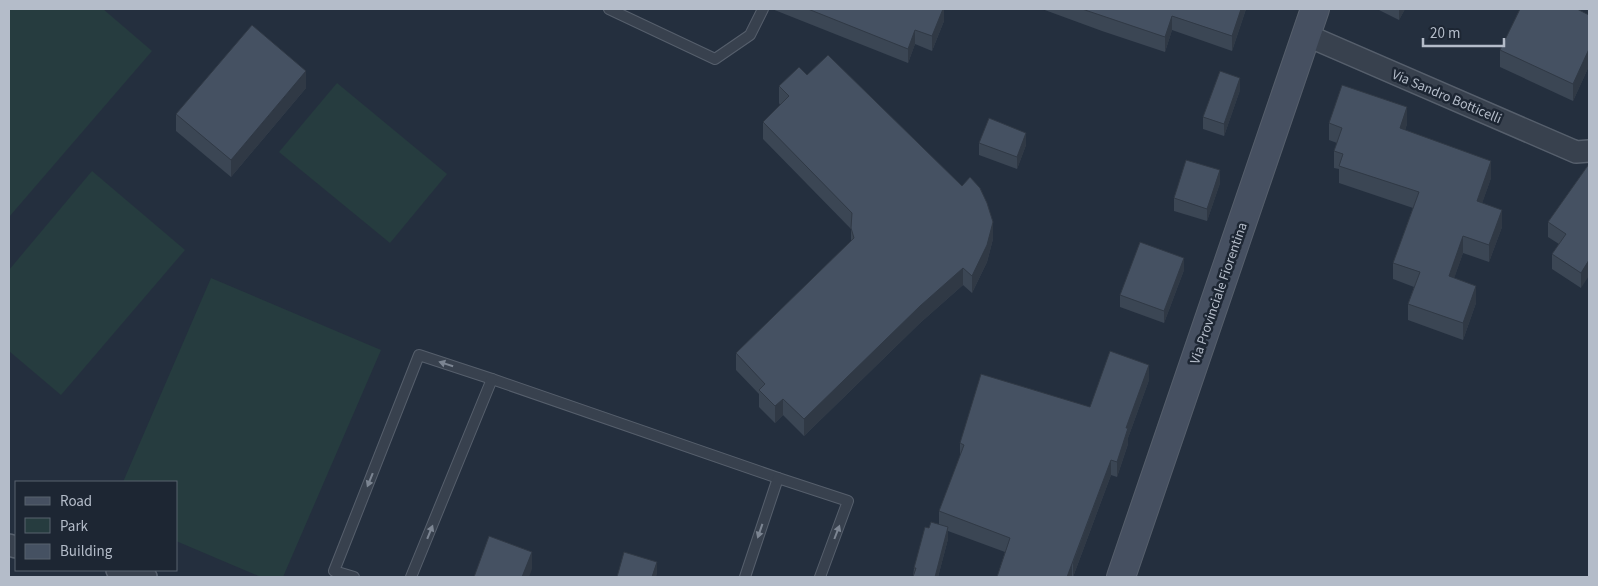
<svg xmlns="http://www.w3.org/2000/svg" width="1598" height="586" viewBox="0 0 1598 586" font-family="'Source Sans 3',sans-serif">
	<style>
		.green { fill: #263c3f }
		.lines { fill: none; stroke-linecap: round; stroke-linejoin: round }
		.service-casing { stroke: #565f6c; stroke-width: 12 }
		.minor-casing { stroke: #565f6c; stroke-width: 24 }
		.secondary-casing { stroke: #565f6c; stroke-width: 30 }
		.service { stroke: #38414e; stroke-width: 10 }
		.minor { stroke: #38414e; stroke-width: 21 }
		.secondary { stroke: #465061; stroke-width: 28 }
		.wall { fill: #3b4654 }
		.shaded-wall { fill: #303945 }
		.building { fill: #455162; stroke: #303945 }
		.oneway { fill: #7c8592 }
		.labels { text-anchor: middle; stroke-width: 5; stroke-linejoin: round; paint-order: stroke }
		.street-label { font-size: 14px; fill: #b4bcc9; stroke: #1d2633 }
	</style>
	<rect width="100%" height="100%" fill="#242f3e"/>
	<g class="green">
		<polygon points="9,9 103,9 152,51 9,217"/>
		<polygon points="337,83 447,174 390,243 279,152"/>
		<polygon points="92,171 185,250 61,395 9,351 9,270"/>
		<polygon points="211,278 381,350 283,577 261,577 176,541 176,482 123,482"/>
	</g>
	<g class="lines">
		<g class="service-casing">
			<g id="service">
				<polyline points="609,9 715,59 750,35 763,9"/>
				<polyline points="354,577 334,571 419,355 492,379 778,478"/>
				<polyline points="411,577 492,379"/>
				<polyline points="745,577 778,478 848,501 820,577"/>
			</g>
		</g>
		<g class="minor-casing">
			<g id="minor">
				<polyline points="1306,35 1576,152 1589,151"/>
				<polyline points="9,545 16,547"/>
				<polyline points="117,570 146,577"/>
			</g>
		</g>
		<g class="secondary-casing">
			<polyline id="secondary" points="1121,577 1315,9"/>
		</g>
		<use href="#service" class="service"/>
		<use href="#minor" class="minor"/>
		<use href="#secondary" class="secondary"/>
	</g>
	<g class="wall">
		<polygon points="772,9 944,9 944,21 932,51 915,44 908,63"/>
		<polygon points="1042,9 1246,9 1232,51 1172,30 1165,52 1102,31"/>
		<polygon points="1377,9 1405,9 1399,20"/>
		<polygon points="1589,15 1589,66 1573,101 1500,67 1500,50"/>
		<polygon points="807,75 993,239 987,262 972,293 963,285 920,323 804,436 783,415 775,423 759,407 759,394 736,370 736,353 851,241 851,229 763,139 763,122 780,105 779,103 779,86"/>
		<polygon points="306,88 231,177 176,131 176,114"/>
		<polygon points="1240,90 1224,136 1203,129 1203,117"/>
		<polygon points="1329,123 1407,124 1405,130 1491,178 1482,203 1502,227 1489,262 1463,253 1454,278 1476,303 1463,340 1408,320 1408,304 1414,287 1393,279 1393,263 1413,208 1339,183 1339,169 1334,168 1334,151 1337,143 1329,140"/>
		<polygon points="979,143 1026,145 1017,169 979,155"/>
		<polygon points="1589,164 1581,288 1552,269 1552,254 1559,244 1548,237 1548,222"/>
		<polygon points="1220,183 1207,221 1174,211 1174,198"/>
		<polygon points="1184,270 1164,323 1120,307 1120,295"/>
		<polygon points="1149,380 1128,438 1128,444 1117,477 1111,475 1073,577 997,577 1005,552 948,531 948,539 938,577 913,577 914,568 929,528 939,524 939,511 960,457 960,443 1090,407"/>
	</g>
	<g class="shaded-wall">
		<polygon points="943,9 944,9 944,21 932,51 932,36"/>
		<polygon points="1241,9 1246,9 1232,51 1232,36"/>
		<polygon points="1399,9 1405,9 1399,20"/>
		<polygon points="1172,16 1172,30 1165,52 1165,37"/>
		<polygon points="915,30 915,44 908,63 908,49"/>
		<polygon points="1589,49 1589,66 1573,101 1573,84"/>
		<polygon points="306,71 306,88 231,177 231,160"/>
		<polygon points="1240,78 1240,90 1224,136 1224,124"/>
		<polygon points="1407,107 1407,124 1400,145 1400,128"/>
		<polygon points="1026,133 1026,145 1017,169 1017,157"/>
		<polygon points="1491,161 1491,178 1477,218 1477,201"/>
		<polygon points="1220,170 1220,183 1207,221 1207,209"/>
		<polygon points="1502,210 1502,227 1489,262 1489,245"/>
		<polygon points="993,222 993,239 987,262 972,293 972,276"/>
		<polygon points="1463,236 1463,253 1449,293 1449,276"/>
		<polygon points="1184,258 1184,270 1164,323 1164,311"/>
		<polygon points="1589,260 1589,276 1581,288 1581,273"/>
		<polygon points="963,268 963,285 920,323 804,436 804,419 920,306"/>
		<polygon points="1476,286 1476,303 1463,340 1463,323"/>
		<polygon points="1149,365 1149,380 1128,438 1128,444 1117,477 1117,462 1126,428"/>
		<polygon points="783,399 783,415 775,423 775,406"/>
		<polygon points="1111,460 1111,475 1073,577 1073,563"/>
		<polygon points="948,527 948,539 938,577 935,577"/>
		<polygon points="532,552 532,569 529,577 522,577"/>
		<polygon points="657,562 657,574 656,577 652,577"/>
		<polygon points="1072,562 1072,577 1067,577"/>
	</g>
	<g class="building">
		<polygon points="808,9 943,9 932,36 915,30 908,49"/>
		<polygon points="1082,9 1241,9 1232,36 1172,16 1165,37"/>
		<polygon points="1520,9 1577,9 1589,15 1589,49 1573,84 1500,50"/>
		<polygon points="252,25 306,71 231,160 176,114"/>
		<polygon points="828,55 962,186 970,177 980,188 987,203 993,222 987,245 972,276 963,268 920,306 804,419 783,399 775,406 759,390 765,384 736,353 854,238 851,228 852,213 763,122 789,96 779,86 799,67 807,75"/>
		<polygon points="1220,71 1240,78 1224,124 1203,117"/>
		<polygon points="1342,85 1407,107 1400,128 1491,161 1477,201 1502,210 1489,245 1463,236 1449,276 1476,286 1463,323 1408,304 1420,272 1393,263 1419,192 1339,166 1343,154 1334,151 1342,128 1329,123"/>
		<polygon points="989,118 1026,133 1017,157 979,143"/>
		<polygon points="1186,160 1220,170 1207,209 1174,198"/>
		<polygon points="1589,164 1589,260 1581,273 1552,254 1566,234 1548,222"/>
		<polygon points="1140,242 1184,258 1164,311 1120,295"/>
		<polygon points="1110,351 1149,365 1126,428 1128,428 1117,462 1111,460 1067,577 997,577 1010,538 939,511 964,445 960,443 981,374 1090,407"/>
		<polygon points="931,522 948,527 935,577 913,577 916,568 914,568 925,527 929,528"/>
		<polygon points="489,536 532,552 522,577 474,577"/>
		<polygon points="624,552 657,562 652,577 617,577"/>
	</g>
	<defs><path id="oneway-solid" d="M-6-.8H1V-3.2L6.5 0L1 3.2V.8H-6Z" transform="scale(1.25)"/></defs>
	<g class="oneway">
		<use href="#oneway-solid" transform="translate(446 364) rotate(-162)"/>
		<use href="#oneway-solid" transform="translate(370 480) rotate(112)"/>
		<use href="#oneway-solid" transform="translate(760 531) rotate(109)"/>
		<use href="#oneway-solid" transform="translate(430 532) rotate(-68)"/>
		<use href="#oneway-solid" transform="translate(837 532) rotate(-69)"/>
	</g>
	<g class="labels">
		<g class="street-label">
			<text transform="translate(1447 96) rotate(23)" y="5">Via Sandro Botticelli</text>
			<text transform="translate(1218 293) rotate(-71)" y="5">Via Provinciale Fiorentina</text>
		</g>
	</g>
	<rect width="1598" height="586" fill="none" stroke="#b4bcc9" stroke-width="20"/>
	<rect x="15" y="481" width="162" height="90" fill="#1d2633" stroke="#59626f"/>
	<rect x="25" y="497" width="25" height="8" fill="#465061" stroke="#59626f"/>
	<text x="60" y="506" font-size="15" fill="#b4bcc9">Road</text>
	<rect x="25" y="518" width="25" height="15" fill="#263c3f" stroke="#59626f"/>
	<text x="60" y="531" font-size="15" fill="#b4bcc9">Park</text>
	<rect x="25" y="544" width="25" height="15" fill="#455162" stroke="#59626f"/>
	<text x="60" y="556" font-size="15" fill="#b4bcc9">Building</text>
	<path d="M1423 38v8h81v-8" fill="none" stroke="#b4bcc9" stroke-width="2.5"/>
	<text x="1430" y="38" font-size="15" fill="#b4bcc9" stroke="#1d2633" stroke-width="4" paint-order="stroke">20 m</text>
</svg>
